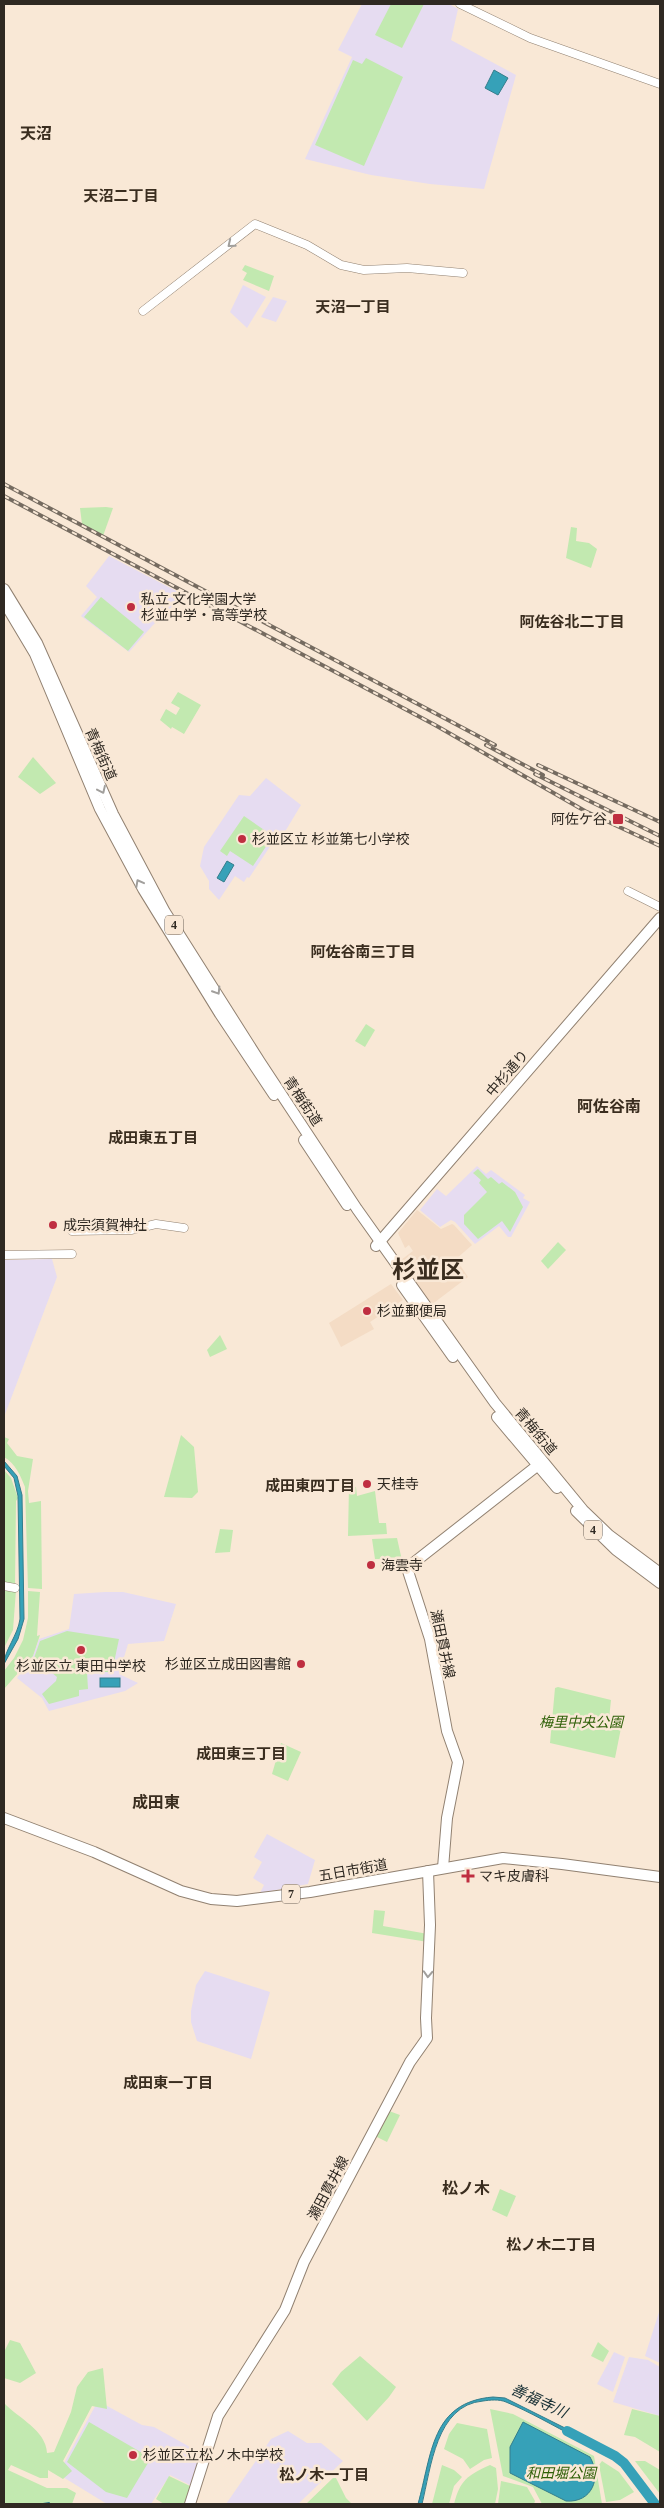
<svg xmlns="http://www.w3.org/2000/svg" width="664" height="2508" viewBox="0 0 664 2508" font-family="'Times New Roman','Noto Sans JP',serif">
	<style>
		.built { fill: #f4dcc5 }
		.education { fill: #e6dcf1 }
		.green { fill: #c2e9b0 }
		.water { fill: #36a1b8; stroke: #347d8b }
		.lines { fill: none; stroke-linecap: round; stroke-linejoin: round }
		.stream { stroke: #347d8b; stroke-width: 2 }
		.river { stroke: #36a1b8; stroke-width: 10 }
		.minor-casing { stroke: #918171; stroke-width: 9 }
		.major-casing { stroke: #918171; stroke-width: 12 }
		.minor { stroke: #fff; stroke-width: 8 }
		.major { stroke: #fff; stroke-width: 10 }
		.rail-casing { stroke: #756b60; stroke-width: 4 }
		.rail { stroke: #f9e8d6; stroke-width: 2; stroke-dasharray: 5.5; stroke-linecap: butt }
		.oneway { stroke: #a19f9c }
		.poi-dot { fill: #bf2e40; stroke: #f9e8d6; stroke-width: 2 }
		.labels { text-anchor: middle; stroke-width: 5; stroke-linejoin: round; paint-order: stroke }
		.shield { fill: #f9e8d6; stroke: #6c6258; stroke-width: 1 }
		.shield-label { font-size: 12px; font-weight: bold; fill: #2f2922 }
		.poi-label { font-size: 14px; fill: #2f2922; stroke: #f9e8d6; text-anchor: start }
		.street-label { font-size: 14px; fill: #2f2922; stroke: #f9e8d6 }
		.park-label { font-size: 14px; font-style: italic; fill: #2f6008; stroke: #f9e8d6 }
		.neighbourhood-label { font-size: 15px; font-weight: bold; fill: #3a2d1f; stroke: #f9e8d6 }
		.water-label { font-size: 15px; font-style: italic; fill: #183035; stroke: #f9e8d6 }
		.quarter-label { font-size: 16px; font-weight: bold; fill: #3a2d1f; stroke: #f9e8d6 }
		.town-label { font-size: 24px; font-weight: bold; fill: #3a2d1f; stroke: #f9e8d6 }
	</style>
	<rect width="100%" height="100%" fill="#f9e8d6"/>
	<g class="built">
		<polygon points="417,1210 441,1229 452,1224 454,1225 472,1245 456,1259 468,1277 431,1305 401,1260 413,1251 409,1245 405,1248 398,1233"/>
		<polygon points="391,1284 403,1300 370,1322 374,1329 341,1347 329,1323"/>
	</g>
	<g class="education">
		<polygon points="362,4 449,4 458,9 451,40 516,75 484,189 430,184 371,175 305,159 352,57 338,50"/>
		<polygon points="243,285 266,297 247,328 230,312"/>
		<polygon points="273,297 287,301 276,322 261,317"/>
		<polygon points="109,556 184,595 152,626 129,652 81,616 97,597 86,586"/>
		<polygon points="266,778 301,805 283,835 275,839 249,878 247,877 244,882 235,876 219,900 209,889 209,881 200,866 204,847 239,795 250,796"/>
		<polygon points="477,1166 486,1174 491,1170 525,1195 523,1198 530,1202 511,1237 508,1237 499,1226 475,1244 455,1222 451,1220 440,1227 420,1210 437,1189 446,1196"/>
		<polygon points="52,1259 57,1277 4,1417 4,1260"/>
		<polygon points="105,1592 123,1592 176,1604 164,1641 128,1644 119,1674 138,1683 125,1691 49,1711 42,1698 17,1678 33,1656 39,1639 69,1629 74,1594"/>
		<polygon points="267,1834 315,1860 308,1884 260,1893 264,1885 253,1878 262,1862 254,1857"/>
		<polygon points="205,1971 270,1992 251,2059 197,2041 191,2022 191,2011 196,1985"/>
		<polygon points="660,2309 660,2363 645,2356"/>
		<polygon points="614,2352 625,2357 613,2392 597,2384"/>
		<polygon points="629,2357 648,2360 660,2367 660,2416 613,2402"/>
		<polygon points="98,2401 142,2425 154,2427 199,2452 198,2457 200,2458 192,2486 170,2475 151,2504 107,2504 58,2474"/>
		<polygon points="288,2431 307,2443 321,2443 343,2461 298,2504 226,2504 271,2439"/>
	</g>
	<g class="green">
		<polygon points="391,4 424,4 402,48 375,35"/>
		<polygon points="366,58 403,77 364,166 315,145 353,60 362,64"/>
		<polygon points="245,265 274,276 269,291 243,280 247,273 242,270"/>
		<polygon points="106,507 113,508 103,536 82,524 80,508"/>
		<polygon points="571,527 577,528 576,541 589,543 597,549 591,568 566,558"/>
		<polygon points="101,597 144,632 128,651 84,617"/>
		<polygon points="178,692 201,705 184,734 172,727 171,729 160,720 166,709 176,715 180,708 171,703"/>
		<polygon points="33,757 56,783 40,794 18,777"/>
		<polygon points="244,816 273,836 253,866 230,851 227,856 220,851"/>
		<polygon points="366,1024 375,1030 365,1047 355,1041"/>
		<polygon points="478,1169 488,1179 491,1177 499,1184 502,1182 515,1192 523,1207 510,1232 502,1221 478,1239 464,1224 464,1215 487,1192 479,1183 481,1180 473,1173"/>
		<polygon points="558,1242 566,1250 548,1269 541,1261"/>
		<polygon points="220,1335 227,1349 210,1357 207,1350"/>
		<polygon points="181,1435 194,1447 198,1492 192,1498 164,1497"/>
		<path d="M4,1437L9,1439L7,1443L17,1456L33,1459L28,1491L29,1503L41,1501L42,1589L28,1588L25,1487C20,1475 16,1464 4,1457Z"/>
		<polygon points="4,1470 11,1478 18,1498 16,1501 15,1585 4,1583"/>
		<polygon points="349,1486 356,1487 357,1496 375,1491 379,1523 386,1523 387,1534 348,1536"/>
		<polygon points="220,1529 233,1530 230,1552 215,1553"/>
		<polygon points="397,1538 403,1565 402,1568 381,1571 380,1559 375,1559 372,1539"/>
		<polygon points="4,1589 16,1590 13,1630 4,1648"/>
		<polygon points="28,1591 40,1592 37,1636 40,1635 33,1656 4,1689 4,1671 14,1658 23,1640 28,1618"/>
		<polygon points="67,1631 119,1639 112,1672 87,1672 88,1689 79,1690 79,1696 49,1704 42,1694 56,1681 57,1677 34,1658 40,1641"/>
		<polygon points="558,1687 611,1700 609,1719 622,1723 615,1758 550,1743 555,1688"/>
		<polygon points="281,1743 301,1752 288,1781 272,1774"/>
		<polygon points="374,1910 385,1911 383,1926 428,1934 428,1942 372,1933"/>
		<polygon points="389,2111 400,2115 387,2142 375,2136"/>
		<polygon points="500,2189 516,2196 507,2217 492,2210"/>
		<polygon points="10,2340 20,2343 36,2373 20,2383 4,2378 4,2352"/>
		<polygon points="598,2342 609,2351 603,2362 591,2356"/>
		<polygon points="360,2356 396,2387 389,2397 367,2421 332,2384 341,2372"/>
		<path d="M103,2368L107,2409L92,2406L63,2461L72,2471L63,2479L48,2470V2478H40L11,2465L8,2470L47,2488H67L76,2493L72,2504H4V2403C18,2418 46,2430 47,2453L54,2452L71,2412L77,2387L88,2372Z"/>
		<polygon points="490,2409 513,2414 594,2456 602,2504 542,2504 533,2487 503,2476"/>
		<polygon points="632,2409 660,2416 660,2452 635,2437 624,2435"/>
		<polygon points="89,2422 151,2458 127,2498 106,2492 67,2462"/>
		<polygon points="457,2423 487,2429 492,2458 484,2460 470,2469 463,2459 444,2449 449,2434"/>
		<polygon points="602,2461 619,2472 634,2492 620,2500 606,2502 599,2465"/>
		<polygon points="635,2461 645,2461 660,2470 660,2494"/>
		<polygon points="442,2465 454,2470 462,2477 454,2486 449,2504 432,2504"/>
		<path d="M490,2465L496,2468L498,2489L495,2504H454C460,2480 468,2475 490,2465Z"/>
		<polygon points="169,2476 192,2487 184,2504 164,2504 156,2499"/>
		<polygon points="333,2478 336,2478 346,2498 352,2504 306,2504"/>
		<polygon points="501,2481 527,2487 535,2501 534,2504 498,2504"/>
	</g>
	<g class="water">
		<polygon points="494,70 508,78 498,95 485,88"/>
		<polygon points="227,861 234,865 224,882 217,878"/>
		<path d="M4,1461L17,1476L22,1495L24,1619L18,1639L4,1664C4,1651 18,1635 20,1619L18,1496L14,1478L4,1466Z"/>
		<rect x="100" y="1678" width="20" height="9"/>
		<path d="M493,2397L505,2398L579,2435L577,2438C554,2426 530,2412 506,2402C499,2399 490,2400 483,2401C436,2405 431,2468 422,2504H418C432,2454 431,2402 493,2397Z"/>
		<path d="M523,2422L590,2457C602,2478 592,2503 566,2501L510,2473V2447Z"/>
	</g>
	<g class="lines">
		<polyline class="stream" points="43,2504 49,2503"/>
		<polyline class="river" points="567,2431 615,2456 624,2463 655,2504"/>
		<g class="minor-casing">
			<g id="minor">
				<polyline points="460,4 530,38 660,84"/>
				<polyline points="143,311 255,224 307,245 341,265 364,270 407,268 463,273"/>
				<polyline points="628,891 660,907"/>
				<polyline points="72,1231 131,1230 156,1224 184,1228"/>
				<polyline points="4,1255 72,1254"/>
				<polyline points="4,1586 15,1588"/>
			</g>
		</g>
		<g class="major-casing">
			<g id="major">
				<polyline points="4,589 37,643 113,814 165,912 260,1062 357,1209 495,1403 583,1510 609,1535 660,1573"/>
				<polyline points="4,602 35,654 100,809 143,889 220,1014 274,1095"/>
				<polyline points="304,1140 347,1205"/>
				<polyline points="376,1246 660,918"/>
				<polyline points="402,1285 453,1357"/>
				<polyline points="497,1417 557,1488"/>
				<polyline points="576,1511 616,1550 660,1583"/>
				<polyline points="4,1818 94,1852 181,1891 211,1899 237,1901 310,1892 503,1858 562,1864 660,1877"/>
				<polyline points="443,1868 447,1818 458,1762 447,1731 430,1639 407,1568 542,1462"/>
				<polyline points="190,2504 218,2416 285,2310 304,2262 410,2062 427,2038 426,2018 430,1925 428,1871"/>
			</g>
		</g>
		<use href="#minor" class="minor"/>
		<use href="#major" class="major"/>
		<g class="rail-casing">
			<g id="rail">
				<polyline points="4,484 495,745"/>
				<polyline points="4,496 435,725 585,811 660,846"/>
				<polyline points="486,745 543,775"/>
				<polyline points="538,765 660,822"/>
				<polyline points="535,774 660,836"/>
			</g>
		</g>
		<use href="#rail" class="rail"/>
	</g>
	<defs><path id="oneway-chevron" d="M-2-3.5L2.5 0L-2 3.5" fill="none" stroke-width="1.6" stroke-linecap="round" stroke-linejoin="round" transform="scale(1.25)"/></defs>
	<g class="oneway">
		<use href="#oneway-chevron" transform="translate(231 244) rotate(141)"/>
		<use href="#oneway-chevron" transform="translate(102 790) rotate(65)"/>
		<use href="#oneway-chevron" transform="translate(139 883) rotate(-118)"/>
		<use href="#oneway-chevron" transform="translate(217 991) rotate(58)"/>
		<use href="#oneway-chevron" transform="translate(428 1974) rotate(93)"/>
	</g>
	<g class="poi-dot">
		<circle cx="131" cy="607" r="5"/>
		<rect x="612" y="813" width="12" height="12" rx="2.5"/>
		<circle cx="242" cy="839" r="5"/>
		<circle cx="53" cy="1225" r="5"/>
		<circle cx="367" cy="1311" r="5"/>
		<circle cx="367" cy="1484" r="5"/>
		<circle cx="371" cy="1565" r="5"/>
		<circle cx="81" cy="1650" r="5"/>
		<circle cx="301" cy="1664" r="5"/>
		<path d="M465.5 1868.5h5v5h5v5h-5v5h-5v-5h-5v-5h5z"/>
		<circle cx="133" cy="2455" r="5"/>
	</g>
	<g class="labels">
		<g class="shield">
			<rect x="165" y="915.5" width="18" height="19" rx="4"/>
			<rect x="584" y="1520.5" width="18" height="19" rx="4"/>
			<rect x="282" y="1884.5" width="18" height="19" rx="4"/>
		</g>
		<g class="shield-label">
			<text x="174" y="929">4</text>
			<text x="593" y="1534">4</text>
			<text x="291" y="1898">7</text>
		</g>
		<g class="poi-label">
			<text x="141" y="604">私立 文化学園大学<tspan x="141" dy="16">杉並中学・高等学校</tspan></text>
			<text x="607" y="824" text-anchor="end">阿佐ケ谷</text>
			<text x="252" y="844">杉並区立 杉並第七小学校</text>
			<text x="63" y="1230">成宗須賀神社</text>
			<text x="377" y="1316">杉並郵便局</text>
			<text x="377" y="1489">天桂寺</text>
			<text x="381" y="1570">海雲寺</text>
			<text x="291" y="1669" text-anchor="end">杉並区立成田図書館</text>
			<text x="81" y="1671" text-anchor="middle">杉並区立 東田中学校</text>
			<text x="479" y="1881">マキ皮膚科</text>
			<text x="143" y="2460">杉並区立松ノ木中学校</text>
		</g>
		<g class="street-label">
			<text transform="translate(101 754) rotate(66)" y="5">青梅街道</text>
			<text transform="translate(507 1073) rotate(-49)" y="5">中杉通り</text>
			<text transform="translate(303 1101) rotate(56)" y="5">青梅街道</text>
			<text transform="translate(536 1431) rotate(50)" y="5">青梅街道</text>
			<text transform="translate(443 1644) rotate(78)" y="5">瀬田貫井線</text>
			<text transform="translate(353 1870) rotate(-10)" y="5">五日市街道</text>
			<text transform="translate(328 2188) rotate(-62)" y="5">瀬田貫井線</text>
		</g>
		<g class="park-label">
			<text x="581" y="1727">梅里中央公園</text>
			<text x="561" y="2478">和田堀公園</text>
		</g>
		<g class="neighbourhood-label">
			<text x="121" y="201">天沼二丁目</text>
			<text x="353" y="312">天沼一丁目</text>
			<text x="572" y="627">阿佐谷北二丁目</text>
			<text x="363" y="957">阿佐谷南三丁目</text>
			<text x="153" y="1143">成田東五丁目</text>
			<text x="310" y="1491">成田東四丁目</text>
			<text x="241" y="1759">成田東三丁目</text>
			<text x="168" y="2088">成田東一丁目</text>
			<text x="551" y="2250">松ノ木二丁目</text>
			<text x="324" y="2480">松ノ木一丁目</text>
		</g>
		<g class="water-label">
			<text transform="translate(539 2401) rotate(25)" y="5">善福寺川</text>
		</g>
		<g class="quarter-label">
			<text x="36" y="139">天沼</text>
			<text x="609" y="1112">阿佐谷南</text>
			<text x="156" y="1808">成田東</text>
			<text x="466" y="2194">松ノ木</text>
		</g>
		<g class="town-label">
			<text x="428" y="1278">杉並区</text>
		</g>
	</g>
	<rect width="664" height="2508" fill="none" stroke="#2f2922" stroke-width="10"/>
</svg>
